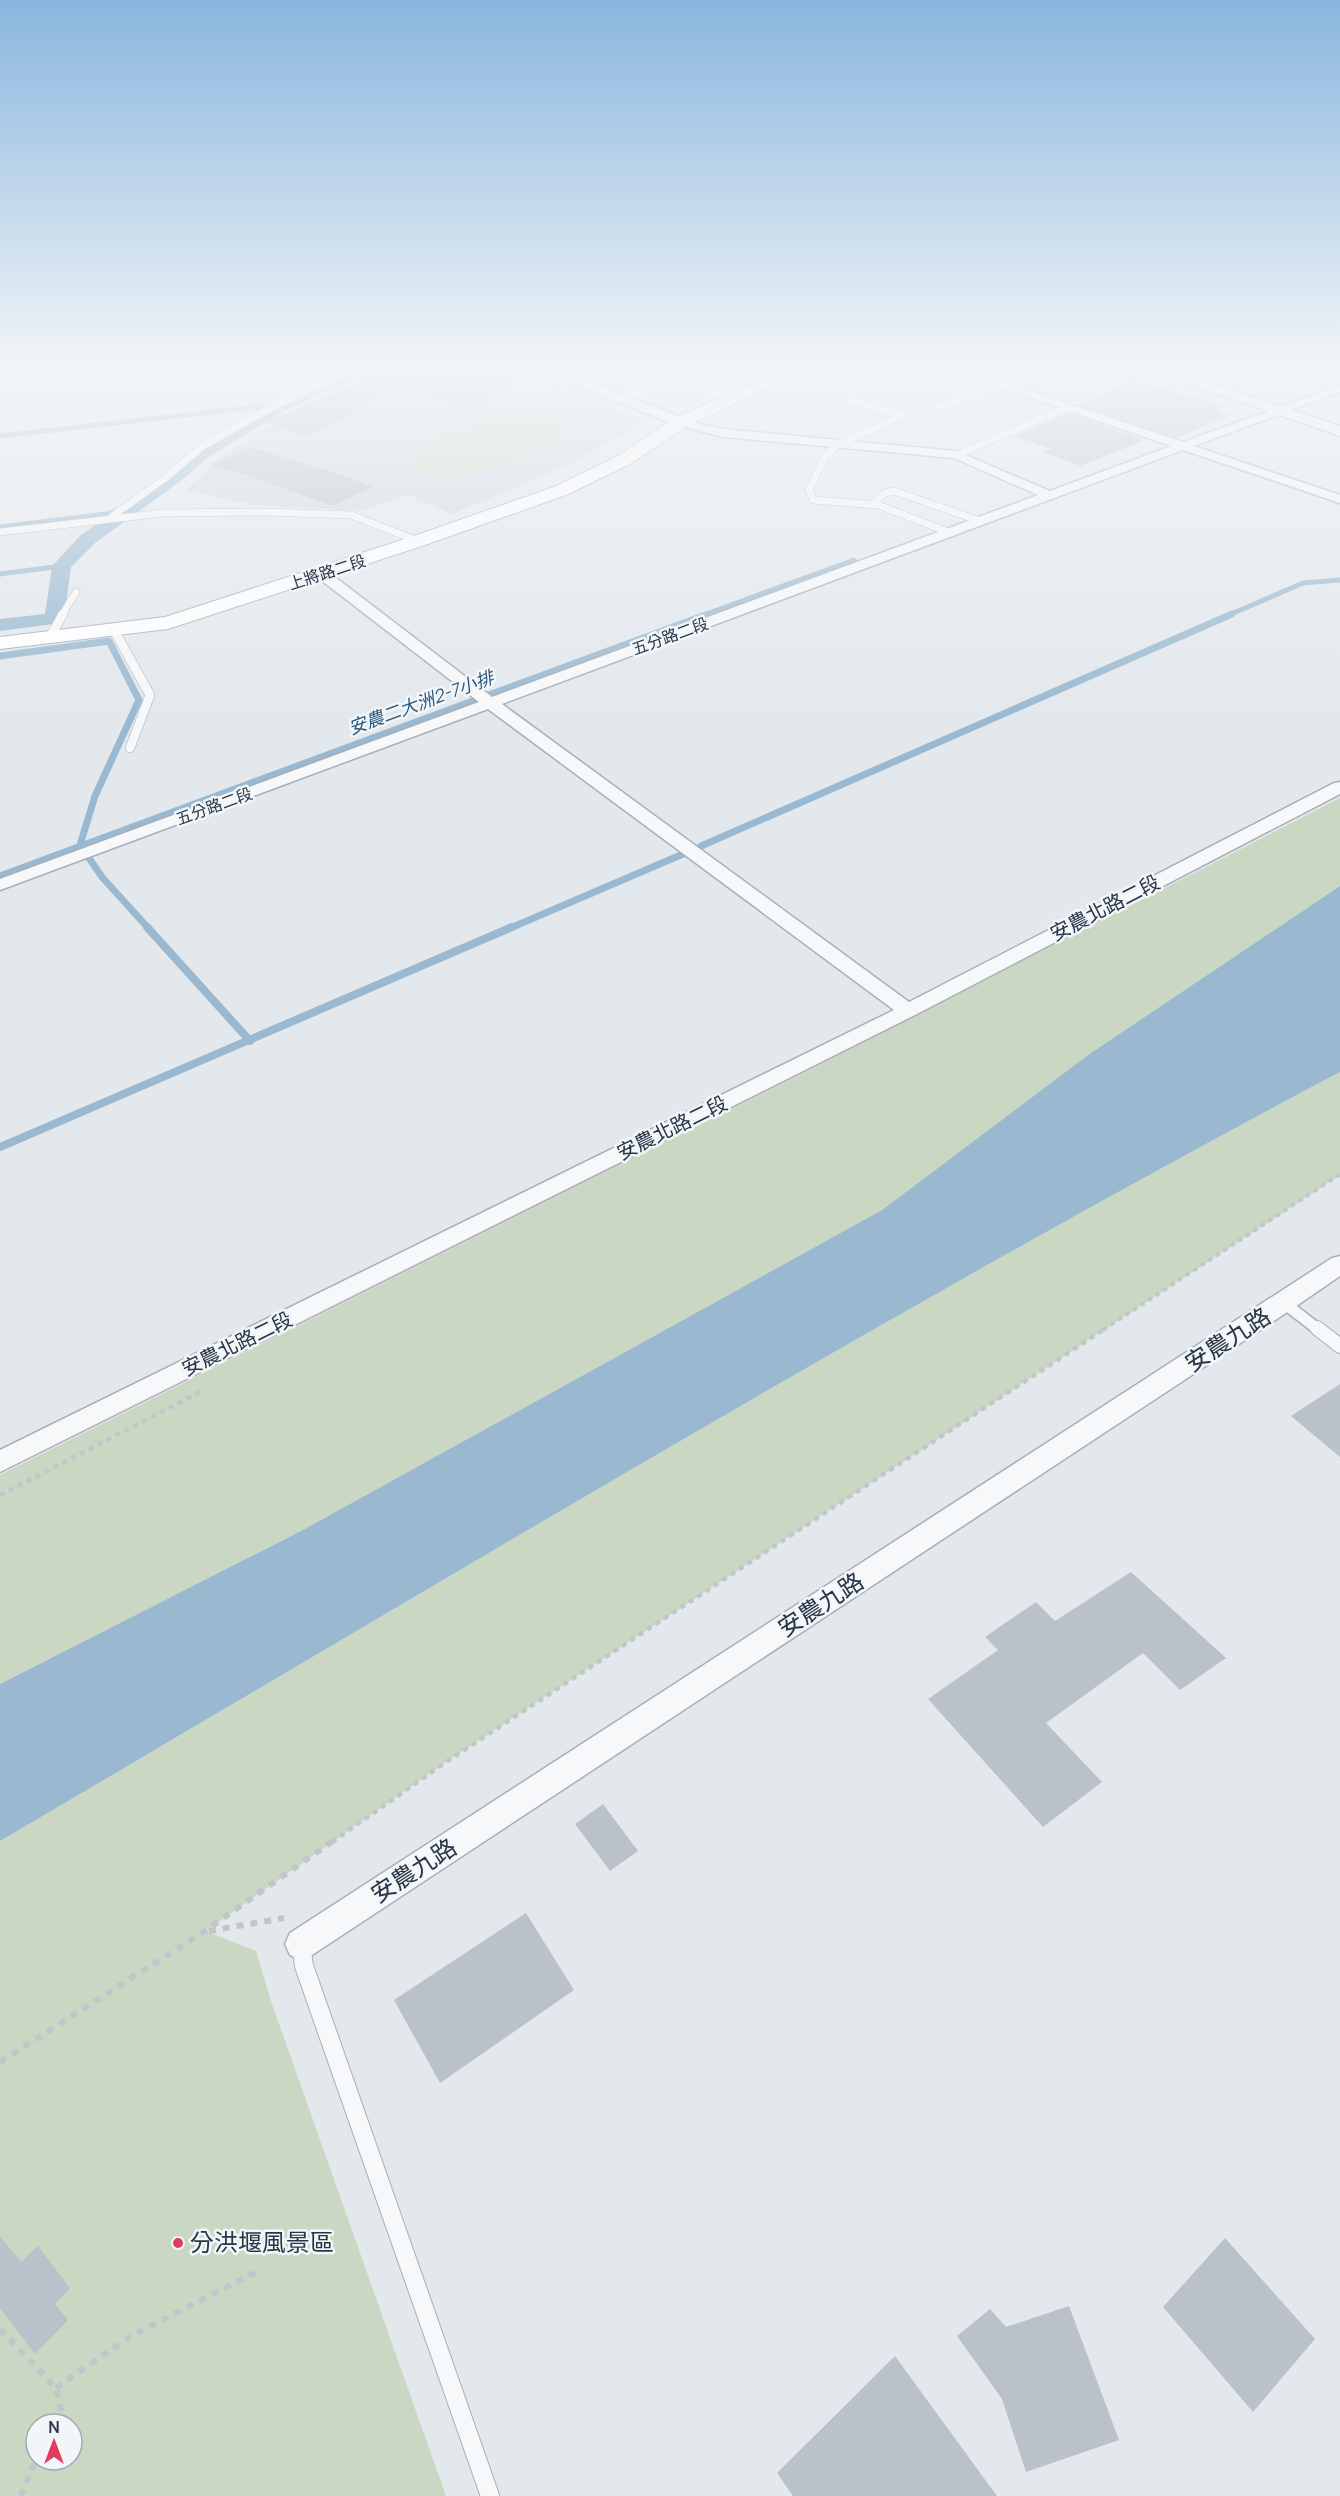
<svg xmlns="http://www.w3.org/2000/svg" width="1340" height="2496" viewBox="0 0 1340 2496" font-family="Manrope,'Noto Sans TC',sans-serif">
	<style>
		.built { fill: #d1d7df }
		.green { fill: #cad8c3; fill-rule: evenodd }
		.water { fill: #9ab9d0 }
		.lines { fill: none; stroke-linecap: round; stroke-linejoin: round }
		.stream-far2 { stroke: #9ab9d0; stroke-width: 5 }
		.stream-far1 { stroke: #9ab9d0; stroke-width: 7 }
		.stream { stroke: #9ab9d0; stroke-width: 8 }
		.canal { fill: #9ab9d0; fill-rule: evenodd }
		.building { fill: #bac1cb }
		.service-far4-casing { stroke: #a7afb8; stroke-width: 8 }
		.service-far3-casing { stroke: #a7afb8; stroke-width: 10 }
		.service-far2-casing { stroke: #a7afb8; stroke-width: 14 }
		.service-far1-casing { stroke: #a7afb8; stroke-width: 16 }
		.service-casing { stroke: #a7afb8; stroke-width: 20 }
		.minor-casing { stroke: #a7afb8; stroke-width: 3 }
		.tertiary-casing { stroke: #a7afb8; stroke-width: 3 }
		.secondary-casing { stroke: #a7afb8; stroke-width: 2 }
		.path-far3 { stroke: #c1c6cb; stroke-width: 2; stroke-dasharray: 2 2; stroke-linecap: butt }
		.path-far2 { stroke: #c1c6cb; stroke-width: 4; stroke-dasharray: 4.5 4.5; stroke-linecap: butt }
		.path-far1 { stroke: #c1c6cb; stroke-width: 4.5; stroke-dasharray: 5 5; stroke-linecap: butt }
		.path { stroke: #c1c6cb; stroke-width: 6; stroke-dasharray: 7 7; stroke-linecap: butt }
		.service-far4 { stroke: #f7f8fa; stroke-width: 7 }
		.service-far3 { stroke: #f7f8fa; stroke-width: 9 }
		.service-far2 { stroke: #f7f8fa; stroke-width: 11 }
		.service-far1 { stroke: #f7f8fa; stroke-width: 14 }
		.service { stroke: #f7f8fa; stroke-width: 18 }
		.minor { fill: #f7f8fa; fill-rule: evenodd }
		.tertiary { fill: #f7f8fa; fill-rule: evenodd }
		.secondary { fill: #fff; fill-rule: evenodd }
		.poi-dot { fill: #de3c61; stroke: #f3f6f9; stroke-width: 2 }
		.labels { text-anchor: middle; stroke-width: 5; stroke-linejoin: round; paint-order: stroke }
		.far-street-label { font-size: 16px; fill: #283647; stroke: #f3f6f9 }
		.far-water-label { font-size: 18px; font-style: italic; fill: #2d5981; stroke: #f3f6f9 }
		.street-label { font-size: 20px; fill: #283647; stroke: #f3f6f9 }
		.near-street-label { font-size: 24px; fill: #283647; stroke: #f3f6f9 }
		.near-poi-label { font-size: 24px; fill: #283647; stroke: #f3f6f9; text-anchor: start }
	</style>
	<rect width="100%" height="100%" fill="#e3e8ed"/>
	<polygon class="built" points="428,369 535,395 554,388 644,420 569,465 452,514 408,495 362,511 254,505 186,490 221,456 284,419"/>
	<g class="green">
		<path d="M512,413C529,413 558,409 564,430L559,435C529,450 440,504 415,462L416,456L421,450L495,416Z"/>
		<polygon points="1340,798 1340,886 1088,1055 882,1210 301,1531 0,1684 0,1475 915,1016"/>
		<path d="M1340,1072V1175L449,1760L206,1931L256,1951L272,2004L446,2496H0V1841C444,1581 885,1313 1340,1072ZM36,2424H72V2460H36Z"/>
	</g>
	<path class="water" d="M1340,886V1072C885,1313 444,1581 0,1841V1684L301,1531L882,1210L1088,1055Z"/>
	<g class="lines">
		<g class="stream-far2">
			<polyline points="0,436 257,407 277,409"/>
			<polyline points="0,527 106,514 137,506"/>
			<polyline points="0,574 62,566"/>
			<polyline points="704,615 854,560"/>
			<polyline points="1229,615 1303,583 1340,580"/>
		</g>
		<g class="stream-far1">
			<polyline points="0,656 109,641 139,700 95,796 80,845 102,877 149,929"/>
			<polyline points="701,846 1232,614"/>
			<polyline points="0,876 708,614"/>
			<polyline points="508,929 683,854"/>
		</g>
		<g class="stream">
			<polyline points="147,927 250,1041"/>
			<polyline points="0,1147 512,927"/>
		</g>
		<polygon class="canal" points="351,369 373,369 283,412 208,457 182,480 95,543 71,567 64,619 61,623 0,631 0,619 45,614 52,566 81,535 170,472 196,449 271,406"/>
	</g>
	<g class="building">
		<polygon points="359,369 534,369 534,370 486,395 478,409 389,385 335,423 305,436 265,422 368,379 358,376"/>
		<polygon points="1134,380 1226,407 1217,411 1229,415 1177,438 1078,405"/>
		<polygon points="1068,413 1145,440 1080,466 1044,452 1051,449 1015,436"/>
		<polygon points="251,447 339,474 372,487 333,506 252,477 209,465"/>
		<polygon points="1340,1384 1340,1457 1291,1416"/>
		<polygon points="1131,1572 1226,1658 1180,1690 1143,1653 1046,1723 1102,1782 1043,1827 928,1699 998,1650 985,1637 1036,1602 1055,1621"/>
		<polygon points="603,1804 638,1851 610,1871 575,1824"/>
		<polygon points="526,1913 574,1990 440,2083 394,2000"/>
		<polygon points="0,2236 21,2262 38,2246 70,2288 55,2304 68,2320 35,2354 0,2308"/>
		<polygon points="1225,2238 1315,2339 1253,2412 1163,2307"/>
		<polygon points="1069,2306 1119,2440 1026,2472 1002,2399 957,2336 990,2309 1006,2327"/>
		<polygon points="895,2356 997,2496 793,2496 777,2473"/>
	</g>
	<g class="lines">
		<g class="service-far4-casing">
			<g id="service-far4">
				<polyline points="651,369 675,381 733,399"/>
				<polyline points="668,376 686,369"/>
				<polyline points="620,399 675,381"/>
				<polyline points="851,400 902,416 838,444 825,457 809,490 813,500 878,505 948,532"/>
				<polyline points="939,408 998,385"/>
				<polyline points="956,455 1066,408"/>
				<polyline points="871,505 885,493 894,491 980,521"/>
				<polyline points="111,517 164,479 203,446 272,407 353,369"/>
				<polyline points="0,532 163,513 268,512 351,515 418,541"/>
				<polyline points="62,615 76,592"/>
			</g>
		</g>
		<g class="service-far3-casing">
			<g id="service-far3">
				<polyline points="114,630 150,695 130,748"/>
				<polyline points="50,637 63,614"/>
			</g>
		</g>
		<g class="service-far2-casing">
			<polyline id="service-far2" points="1284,1303 1319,1330"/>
		</g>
		<g class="service-far1-casing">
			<polyline id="service-far1" points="1317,1328 1340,1346"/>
		</g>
		<g class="service-casing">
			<polyline id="service" points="301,1944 304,1966 490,2496"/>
		</g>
		<g class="minor-casing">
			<g id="minor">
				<polygon points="947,369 964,369 1183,442 1340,385 1340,392 1194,446 1340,495 1340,503 1183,450 502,704 909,1002 1334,783 1340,782 1340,794 915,1015 0,1472 0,1450 894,1010 488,709 0,890 0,879 479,702 317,577 317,571 327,571 492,697 1038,495 954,458 723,437 677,425 677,419 723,429 956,451 1050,491 1171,446"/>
				<polygon points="1340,1256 1340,1276 1292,1309 312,1955 301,1960 290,1955 285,1944 290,1933 1332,1258"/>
			</g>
		</g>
		<g class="tertiary-casing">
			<g id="tertiary">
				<polygon points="536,369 557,369 686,419 689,422 681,427"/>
				<polygon points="1147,369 1169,369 1340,426 1340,436"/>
			</g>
		</g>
		<g class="secondary-casing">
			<polygon id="secondary" points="786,369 808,369 687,426 630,464 566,495 425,545 168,629 0,649 0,637 165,617 411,537 554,487 618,456 675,418"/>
		</g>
		<polyline class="path-far3" points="1124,369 1135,373"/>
		<polyline class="path-far2" points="1103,1330 1340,1174"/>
		<g class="path-far1">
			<polyline points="0,1495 202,1391"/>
			<polyline points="332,1842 449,1760 1106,1328"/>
		</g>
		<g class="path">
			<polyline points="209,1931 284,1918"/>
			<polyline points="0,2062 205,1931 334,1840"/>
			<polyline points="0,2329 56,2388 62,2414 56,2424"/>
			<polyline points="56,2388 131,2336 256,2272"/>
			<polyline points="21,2496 36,2460"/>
		</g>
		<use href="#service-far4" class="service-far4"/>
		<use href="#service-far3" class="service-far3"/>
		<use href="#service-far2" class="service-far2"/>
		<use href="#service-far1" class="service-far1"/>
		<use href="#service" class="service"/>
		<use href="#minor" class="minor"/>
		<use href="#tertiary" class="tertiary"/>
		<use href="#secondary" class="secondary"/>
	</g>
	<linearGradient id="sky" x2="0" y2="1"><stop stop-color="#89b6de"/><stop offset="0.51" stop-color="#f2f5f7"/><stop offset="1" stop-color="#f2f5f7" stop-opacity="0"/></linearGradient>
	<rect width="1340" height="719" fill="url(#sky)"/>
	<circle class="poi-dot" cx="178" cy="2243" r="6"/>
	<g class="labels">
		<g class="far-street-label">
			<text transform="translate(327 572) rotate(-18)" y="6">上將路二段</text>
			<text transform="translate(670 636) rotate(-20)" y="6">五分路二段</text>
			<text transform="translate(214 806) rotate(-20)" y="6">五分路二段</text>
		</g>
		<g class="far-water-label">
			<text transform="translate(421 703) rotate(-20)" y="6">安農二大洲2-7小排</text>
		</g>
		<g class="street-label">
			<text transform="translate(1105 908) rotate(-27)" y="7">安農北路二段</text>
			<text transform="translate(672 1128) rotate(-26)" y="7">安農北路二段</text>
			<text transform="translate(237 1344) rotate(-26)" y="7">安農北路二段</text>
		</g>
		<g class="near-street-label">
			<text transform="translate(1228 1340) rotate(-33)" y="8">安農九路</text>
			<text transform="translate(821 1605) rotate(-33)" y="8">安農九路</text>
			<text transform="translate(414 1871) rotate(-33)" y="8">安農九路</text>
		</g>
		<g class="near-poi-label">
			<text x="190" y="2251">分洪堰風景區</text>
		</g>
	</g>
	<g transform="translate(54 2442)"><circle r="28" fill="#f3f6f9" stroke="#a2a9b2" stroke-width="1.5"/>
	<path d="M0-4.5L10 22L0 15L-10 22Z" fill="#de3c61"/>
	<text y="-9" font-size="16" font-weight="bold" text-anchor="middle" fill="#283647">N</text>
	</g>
</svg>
